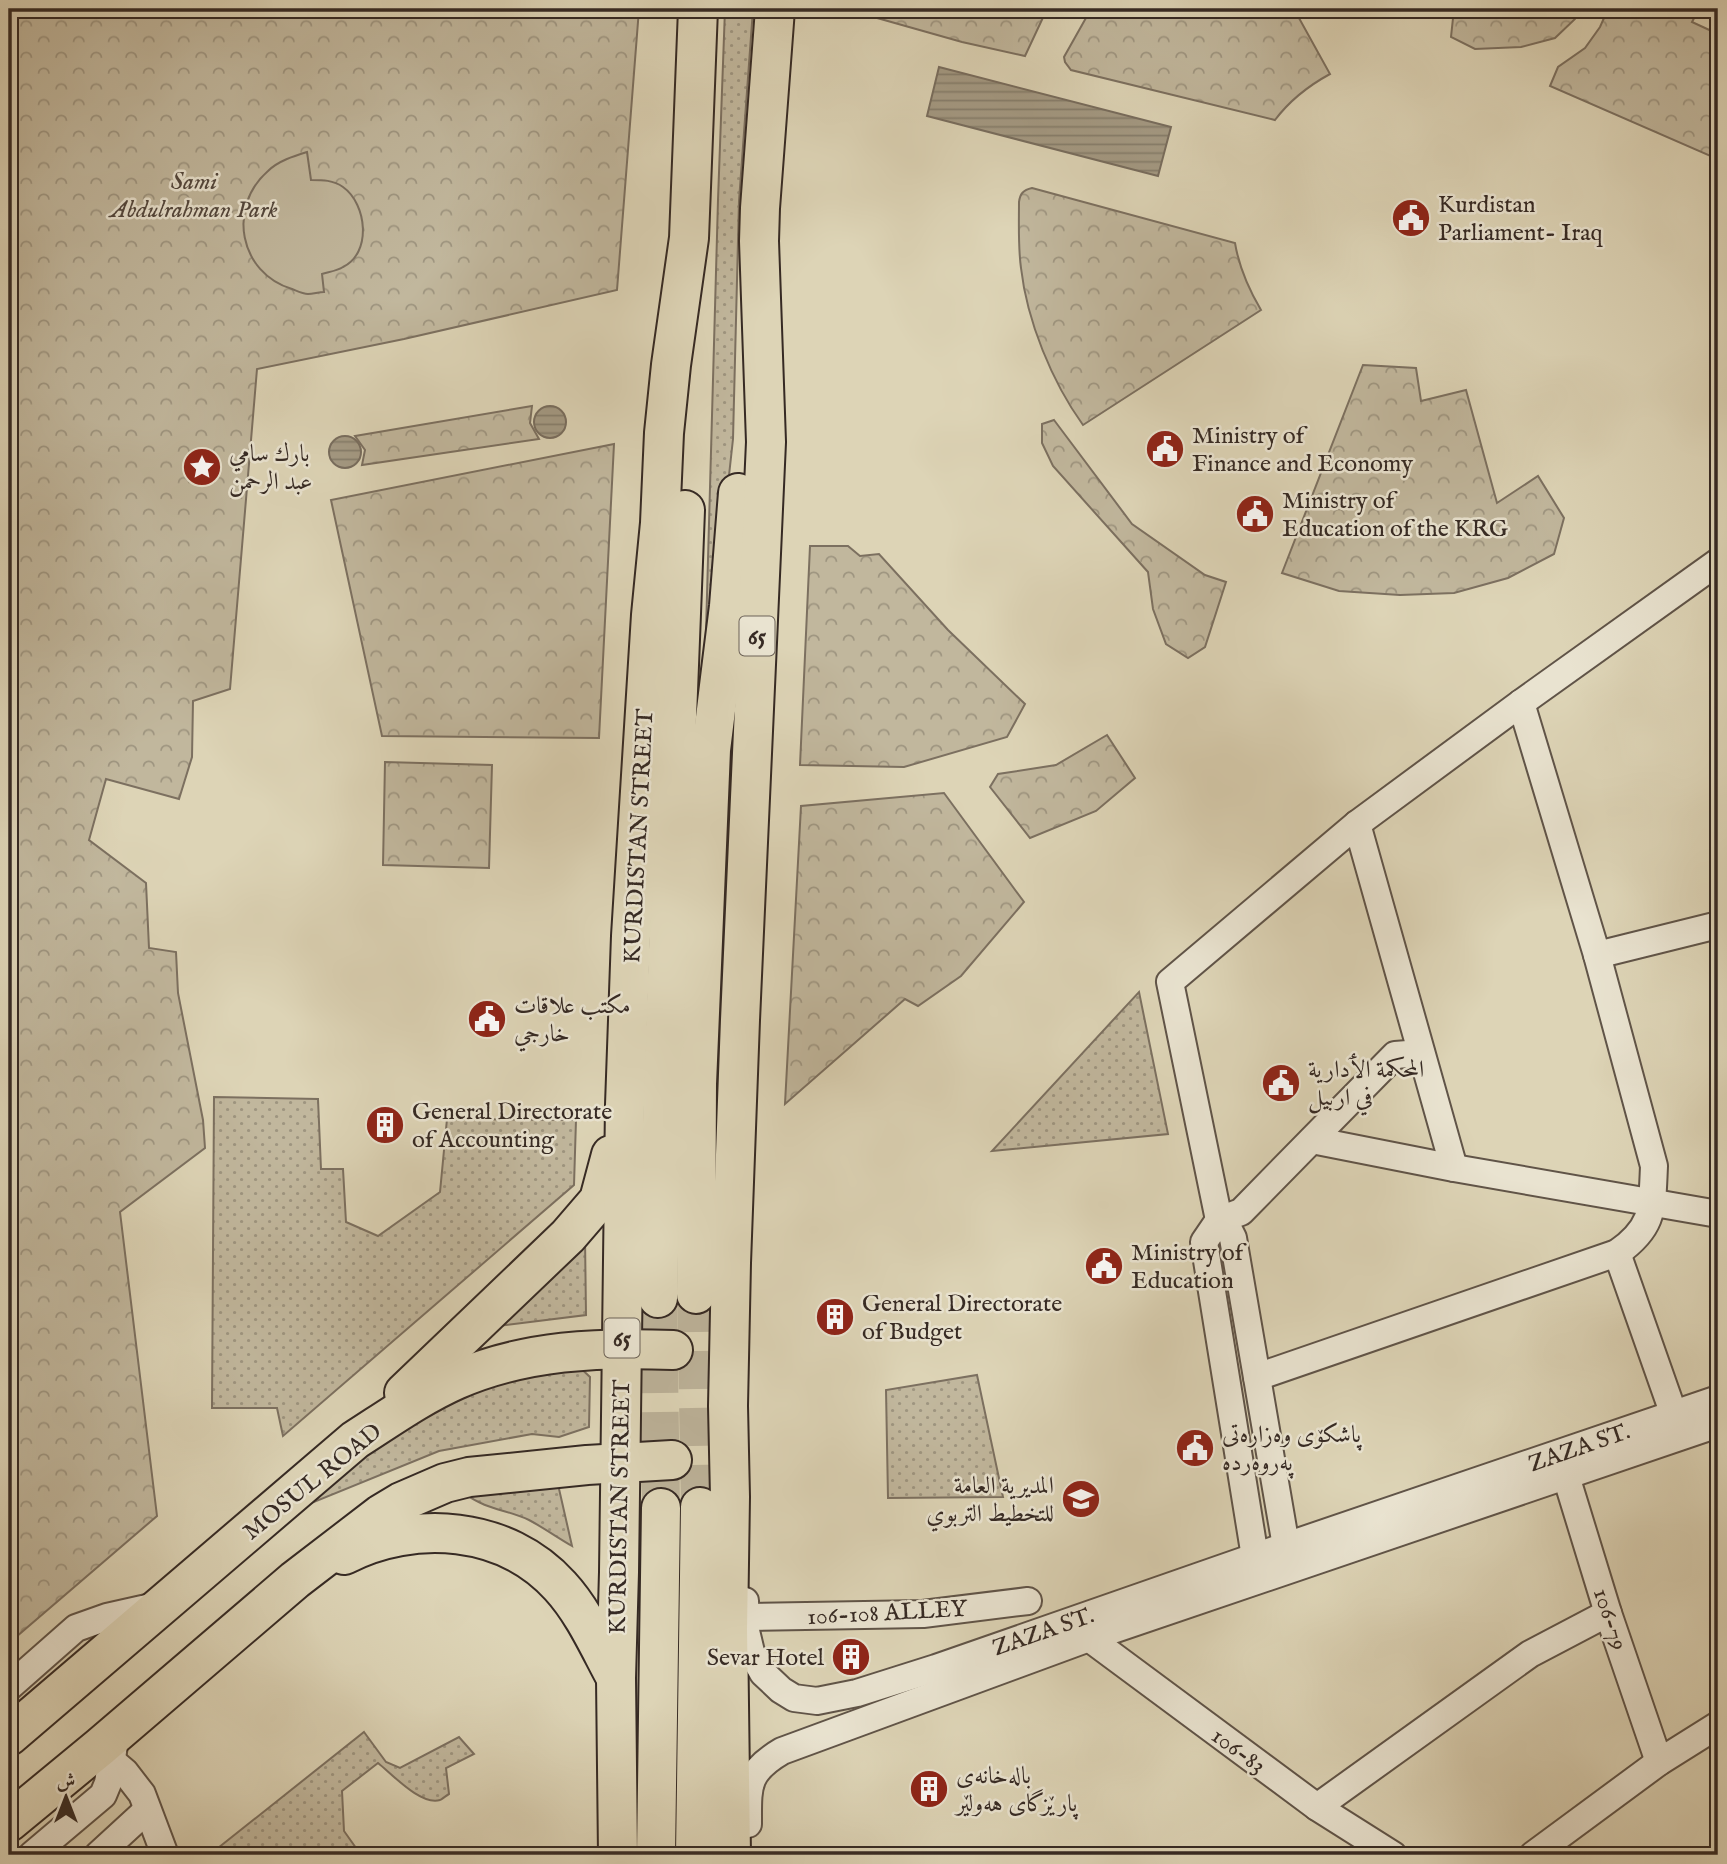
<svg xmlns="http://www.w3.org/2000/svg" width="1727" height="1864" viewBox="0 0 1727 1864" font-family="'IM FELL English',Amiri,serif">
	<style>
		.grass { fill: url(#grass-dots); stroke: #7c7060; stroke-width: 2 }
		.park { fill: url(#park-crowns); stroke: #7c7060; stroke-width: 2 }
		.garden { fill: #c1b79d; stroke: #7c7060; stroke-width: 2 }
		.water { fill: url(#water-rules); stroke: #786d5e; stroke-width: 2 }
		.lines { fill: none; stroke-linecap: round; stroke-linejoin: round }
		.highway-tunnel { stroke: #bcb299; stroke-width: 38; stroke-dasharray: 38 19; stroke-linecap: butt }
		.minor-casing { stroke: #605448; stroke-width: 30 }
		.highway-casing { stroke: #362a24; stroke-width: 42 }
		.minor { stroke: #e9e3d0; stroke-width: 26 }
		.highway { stroke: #ddd4b6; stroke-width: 38 }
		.labels { text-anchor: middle; stroke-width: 5; stroke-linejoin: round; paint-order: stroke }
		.shield { fill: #e9e3d0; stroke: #6c6258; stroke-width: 2 }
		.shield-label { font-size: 23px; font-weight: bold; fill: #362a24 }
		.park-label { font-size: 24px; font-style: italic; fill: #52463c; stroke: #e9e3d0 }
		.poi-label { font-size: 24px; fill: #362a24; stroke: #e9e3d0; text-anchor: start }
		.street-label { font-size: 24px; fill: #362a24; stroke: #e9e3d0 }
	</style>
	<defs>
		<pattern id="grass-dots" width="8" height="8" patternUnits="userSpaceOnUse" patternTransform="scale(1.75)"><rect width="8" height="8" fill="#c1b79d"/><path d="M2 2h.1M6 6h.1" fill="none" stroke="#9e9580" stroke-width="1.8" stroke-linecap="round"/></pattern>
		<pattern id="park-crowns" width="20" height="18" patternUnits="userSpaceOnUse" patternTransform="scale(1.75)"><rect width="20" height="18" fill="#c1b79d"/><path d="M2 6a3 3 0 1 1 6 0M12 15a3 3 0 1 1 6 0" fill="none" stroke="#9e9580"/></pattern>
		<pattern id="water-rules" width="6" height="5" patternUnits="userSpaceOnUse" patternTransform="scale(1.75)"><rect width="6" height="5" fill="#a49a84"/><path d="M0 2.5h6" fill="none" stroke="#867e6c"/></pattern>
	</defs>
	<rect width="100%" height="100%" fill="#ddd4b6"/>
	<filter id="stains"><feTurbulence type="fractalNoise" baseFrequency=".00286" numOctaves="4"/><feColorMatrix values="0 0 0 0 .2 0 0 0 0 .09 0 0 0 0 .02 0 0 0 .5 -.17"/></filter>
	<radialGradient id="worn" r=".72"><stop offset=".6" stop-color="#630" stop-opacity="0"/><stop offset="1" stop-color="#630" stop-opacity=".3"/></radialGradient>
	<g class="grass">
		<polygon points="725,9 753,9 739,201 733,439 704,703 718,200"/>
		<polygon points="1139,992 1168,1134 992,1151"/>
		<polygon points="214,1097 318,1099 321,1169 343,1169 346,1222 378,1236 440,1192 447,1119 576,1120 574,1185 283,1436 277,1408 212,1408"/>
		<polygon points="585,1237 586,1315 482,1328"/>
		<polygon points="576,1364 590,1377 589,1427 559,1437 532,1434 439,1451 314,1502 332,1479 398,1423 465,1389"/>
		<polygon points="977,1375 1003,1497 888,1498 886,1390"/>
		<path d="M557,1480L572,1546C558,1538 544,1528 529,1520C508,1510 485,1509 467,1495Z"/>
		<path d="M364,1732L386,1762L400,1768L459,1737L474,1754L446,1768L449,1794C447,1795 441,1800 440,1800C421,1806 392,1774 378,1763L342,1791L344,1831L361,1855H213V1852Z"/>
	</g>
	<g class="park">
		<polygon points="9,9 639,9 617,290 404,339 257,369 230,689 193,701 192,757 179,799 106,779 89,840 146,883 149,948 176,952 178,993 203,1120 205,1148 120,1212 157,1516 9,1643"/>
		<polygon points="853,9 1047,9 1025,56 962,42 863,14"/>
		<path d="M1091,9H1294L1330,74C1308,86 1290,100 1275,120L1071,70L1065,62L1064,57Z"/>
		<polygon points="1454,9 1579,9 1575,19 1555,38 1521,47 1475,49 1451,37"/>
		<polygon points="1608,9 1699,9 1692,22 1718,34 1718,150 1715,158 1550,86 1558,67 1585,48 1600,27"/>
		<path d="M1032,188L1235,243C1239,267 1248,288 1261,310L1083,425C1052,382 1027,321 1021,268C1018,247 1019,224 1019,202C1020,194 1023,190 1032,188Z"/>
		<polygon points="1363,365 1416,368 1421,401 1466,390 1497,503 1538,476 1564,518 1554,554 1508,578 1454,593 1400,595 1339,591 1282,573"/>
		<polygon points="532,406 530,423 539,439 362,465 365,450 355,436"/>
		<polygon points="1054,420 1132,524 1205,575 1226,582 1205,647 1188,658 1166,644 1153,609 1148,572 1053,466 1042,443 1042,424"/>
		<polygon points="614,444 599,738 382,736 331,500"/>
		<polygon points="810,546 848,546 860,556 879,554 948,630 1025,704 1007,737 904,767 800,765"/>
		<polygon points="1107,735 1135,778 1096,811 1030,838 990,787 998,774 1056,765"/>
		<polygon points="385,762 492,765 489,868 383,865"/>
		<polygon points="944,793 1024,902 961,976 918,1006 905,999 785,1104 801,806"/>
	</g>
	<path class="garden" d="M307,152L311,180C323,180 333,180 343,187C367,204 372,253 343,267C337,271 328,272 322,274L324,292C319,292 313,294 308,294C303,294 297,291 292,289C239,273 227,207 268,171C278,161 294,156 307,152Z"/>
	<g class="water">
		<polygon points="939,67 1171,127 1158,176 927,116"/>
		<circle cx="550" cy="422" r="16"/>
		<circle cx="345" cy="452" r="16"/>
	</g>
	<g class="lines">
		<g class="highway-tunnel">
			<polyline points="696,1294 700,1507"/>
			<polyline points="658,1298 661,1508"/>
		</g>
		<g class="minor-casing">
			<g id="minor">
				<polyline points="1357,824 1454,1168"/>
				<polyline points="1597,955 1718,925"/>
				<polyline points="1312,1140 1454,1168 1718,1214"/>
				<polyline points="1617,1253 1674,1415"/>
				<path d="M1257,1377L1617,1253C1654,1227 1652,1209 1654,1166L1597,955L1521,703"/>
				<polyline points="1566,1476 1608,1613 1659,1762"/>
				<polyline points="1286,1546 1233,1238 1229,1230 1219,1220 1170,982 1357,824 1521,703 1718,562"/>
				<polyline points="1255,1557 1204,1242 1219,1220 1241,1212 1395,1055 1421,1053"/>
				<polyline points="745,1601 746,1631 751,1652 763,1673 781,1690 794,1698 817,1701 857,1693 936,1668 1286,1546 1718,1399"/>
				<polyline points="745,1617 923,1614 1028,1601"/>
				<polyline points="1089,1638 1317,1807 1393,1855"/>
				<polyline points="9,1687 76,1628 107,1617 156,1606"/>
				<polyline points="112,1761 125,1772 142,1794 165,1855"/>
				<polyline points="1317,1807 1530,1654 1608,1613"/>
				<path d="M748,1824C748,1786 746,1772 782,1751L1089,1638L1718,1424"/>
				<polyline points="32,1855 103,1795 108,1783 116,1733"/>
				<polyline points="98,1855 147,1810"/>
				<polyline points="1533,1855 1659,1762 1718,1725"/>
			</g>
		</g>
		<g class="highway-casing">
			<g id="highway">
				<polyline points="696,1294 697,1084 711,750 729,606 738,493"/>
				<polyline points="658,1298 663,1079 685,510"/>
				<polyline points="404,1393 568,1236 599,1200 611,1155"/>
				<path d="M344,1555C414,1519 506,1526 560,1586C584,1612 599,1647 616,1678"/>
				<path d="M9,1736L355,1440C388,1419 420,1396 456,1380C525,1350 599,1347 673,1350"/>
				<polyline points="9,1822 100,1747 295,1580 381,1514 401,1502 445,1483 469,1477 587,1465 672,1460"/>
				<polyline points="618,1855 616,1678 619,1572 625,1105 631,936 651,615 660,523 664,433 671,365 689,238 698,9"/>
				<polyline points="656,1855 661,1508"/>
				<polyline points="695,1855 700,1507"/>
				<polyline points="731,1855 728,1629 730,1497 728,1406 731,1263 740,1020 766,442 759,241 760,208 775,9"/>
			</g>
		</g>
		<use href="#minor" class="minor"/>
		<use href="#highway" class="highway"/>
	</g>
	<defs>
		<g id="civic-disc" transform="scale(2.0125)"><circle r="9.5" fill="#8f2418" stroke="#e9e3d0"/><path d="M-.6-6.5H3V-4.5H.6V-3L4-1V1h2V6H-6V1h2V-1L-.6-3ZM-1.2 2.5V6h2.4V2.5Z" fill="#fff"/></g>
		<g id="sight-disc" transform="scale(2.0125)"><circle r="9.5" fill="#8f2418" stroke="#e9e3d0"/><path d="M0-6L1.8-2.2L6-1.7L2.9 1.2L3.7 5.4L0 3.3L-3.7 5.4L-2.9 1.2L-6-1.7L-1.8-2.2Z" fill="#fff"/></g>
		<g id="building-disc" transform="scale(2.0125)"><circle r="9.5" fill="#8f2418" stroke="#e9e3d0"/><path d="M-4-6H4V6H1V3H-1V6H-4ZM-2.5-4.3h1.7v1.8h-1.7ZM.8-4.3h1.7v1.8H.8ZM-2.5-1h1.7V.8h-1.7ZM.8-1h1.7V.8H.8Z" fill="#fff"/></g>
		<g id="school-disc" transform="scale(2.0125)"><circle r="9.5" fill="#8f2418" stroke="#e9e3d0"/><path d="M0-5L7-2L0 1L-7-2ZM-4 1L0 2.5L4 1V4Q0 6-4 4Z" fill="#fff"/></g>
	</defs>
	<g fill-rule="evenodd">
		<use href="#civic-disc" x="1411" y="218"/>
		<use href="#civic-disc" x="1165" y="449"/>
		<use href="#sight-disc" x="202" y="467"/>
		<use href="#civic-disc" x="1255" y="514"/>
		<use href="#civic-disc" x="487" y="1019"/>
		<use href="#civic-disc" x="1281" y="1083"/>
		<use href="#building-disc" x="385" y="1125"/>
		<use href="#civic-disc" x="1104" y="1266"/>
		<use href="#building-disc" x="835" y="1317"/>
		<use href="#civic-disc" x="1195" y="1448"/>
		<use href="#school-disc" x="1081" y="1499"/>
		<use href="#building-disc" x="851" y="1657"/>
		<use href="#building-disc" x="929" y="1789"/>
	</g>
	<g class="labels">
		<g class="shield">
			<rect x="739.5" y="616.5" width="35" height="39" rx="5"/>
			<rect x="604.5" y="1318.5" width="35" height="39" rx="5"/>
		</g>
		<g class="shield-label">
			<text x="757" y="644">65</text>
			<text x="622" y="1346">65</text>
		</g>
		<g class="park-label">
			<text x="194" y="189">Sami<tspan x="194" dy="28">Abdulrahman Park</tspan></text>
		</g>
		<g class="poi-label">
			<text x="1438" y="212">Kurdistan<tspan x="1438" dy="28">Parliament- Iraq</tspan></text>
			<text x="1192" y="443">Ministry of<tspan x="1192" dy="28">Finance and Economy</tspan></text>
			<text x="229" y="461">بارك سامي<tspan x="229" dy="28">عبد الرحمن</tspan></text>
			<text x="1282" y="508">Ministry of<tspan x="1282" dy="28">Education of the KRG</tspan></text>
			<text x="514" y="1013">مكتب علاقات<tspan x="514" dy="28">خارجي</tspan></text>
			<text x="1308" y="1077">المحكمة الٲدارية<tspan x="1308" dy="28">في اربيل</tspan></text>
			<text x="412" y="1119">General Directorate<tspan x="412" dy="28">of Accounting</tspan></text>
			<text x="1131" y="1260">Ministry of<tspan x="1131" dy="28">Education</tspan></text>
			<text x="862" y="1311">General Directorate<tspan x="862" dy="28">of Budget</tspan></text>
			<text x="1222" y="1442">پاشکۆی وەزارەتی<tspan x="1222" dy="28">پەروەردە</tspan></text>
			<text x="1054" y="1493" text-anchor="end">المديرية العامة<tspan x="1054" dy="28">للتخطيط التربوي</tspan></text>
			<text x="824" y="1665" text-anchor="end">Sevar Hotel</text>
			<text x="956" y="1783">بالەخانەی<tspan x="956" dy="28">پارێزگای هەولێر</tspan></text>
		</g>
		<g class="street-label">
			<text transform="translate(638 836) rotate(-87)" y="8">KURDISTAN STREET</text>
			<text transform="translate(1579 1447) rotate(-19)" y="8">ZAZA ST.</text>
			<text transform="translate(312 1481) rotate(-39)" y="8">MOSUL ROAD</text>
			<text transform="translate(619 1507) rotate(-89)" y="8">KURDISTAN STREET</text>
			<text transform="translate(887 1612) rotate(-3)" y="8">106-108 ALLEY</text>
			<text transform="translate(1611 1619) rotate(72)" y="8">106-79</text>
			<text transform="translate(1043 1631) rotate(-19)" y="8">ZAZA ST.</text>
			<text transform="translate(1239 1750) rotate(36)" y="8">106-83</text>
		</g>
	</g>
	<rect width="1727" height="1864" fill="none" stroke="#ddd4b6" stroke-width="35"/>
	<rect x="10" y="10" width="1706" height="1843" fill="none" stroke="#362a24" stroke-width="3.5"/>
	<rect x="18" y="18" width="1692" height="1829" fill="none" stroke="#362a24" stroke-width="2"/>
	<g transform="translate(66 1797)" stroke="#e9e3d0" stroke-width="5" paint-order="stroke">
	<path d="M0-5L12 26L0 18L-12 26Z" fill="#362a24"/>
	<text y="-10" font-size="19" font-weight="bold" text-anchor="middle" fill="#362a24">ش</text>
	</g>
	<rect width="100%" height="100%" filter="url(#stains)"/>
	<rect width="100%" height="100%" fill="url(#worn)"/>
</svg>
